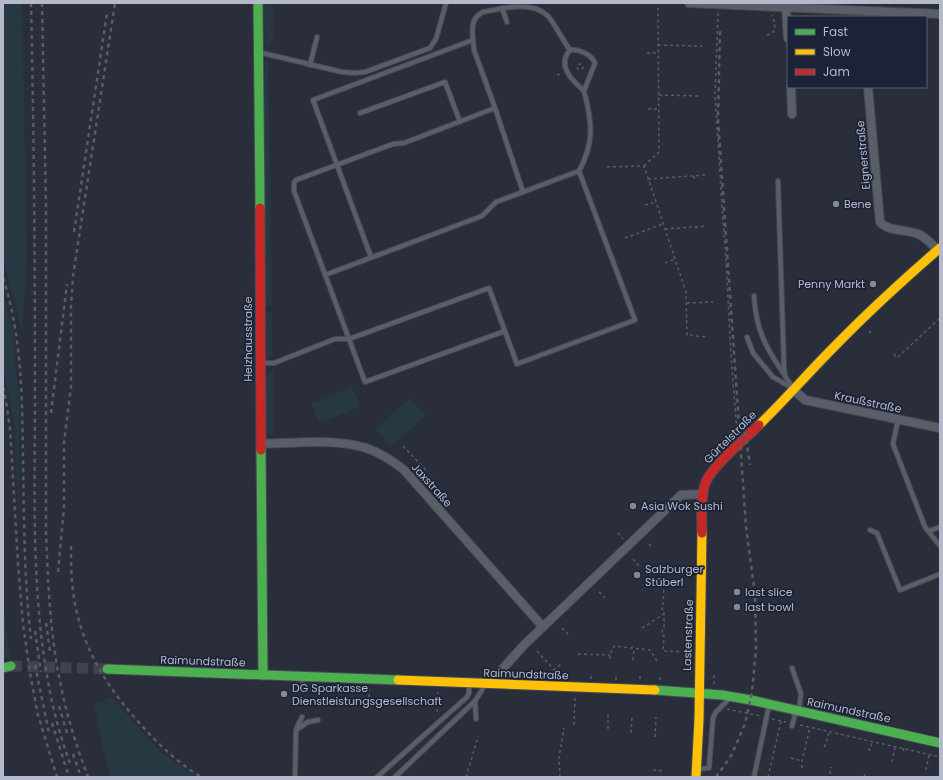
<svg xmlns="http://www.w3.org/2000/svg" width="943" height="780" viewBox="0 0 943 780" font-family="Poppins,sans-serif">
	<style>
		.green { fill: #263841 }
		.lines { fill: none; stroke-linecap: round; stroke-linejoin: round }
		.secondary-tunnel { stroke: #3f4350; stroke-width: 11; stroke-dasharray: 11 5.5; stroke-linecap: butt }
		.lane-casing { stroke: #464a53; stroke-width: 6 }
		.street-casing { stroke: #464a53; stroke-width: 10 }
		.fast-casing { stroke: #464a53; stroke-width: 11 }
		.slow-casing { stroke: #464a53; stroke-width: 11 }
		.jam-casing { stroke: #464a53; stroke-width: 11 }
		.path { stroke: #585c65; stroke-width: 1.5; stroke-dasharray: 3 3; stroke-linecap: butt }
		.lane { stroke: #5a5e68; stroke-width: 4 }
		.street { stroke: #5a5e68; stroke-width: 8 }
		.fast { stroke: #4caf50; stroke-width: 9 }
		.slow { stroke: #ffc107; stroke-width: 9 }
		.jam { stroke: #c62828; stroke-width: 9 }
		.rail { stroke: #595c66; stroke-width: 2.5; stroke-dasharray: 4 4; stroke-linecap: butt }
		.poi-dot { fill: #848898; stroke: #1c2336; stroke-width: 1.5 }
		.labels { text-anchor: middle; stroke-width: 3.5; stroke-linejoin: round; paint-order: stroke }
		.street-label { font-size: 11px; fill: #b4b9cb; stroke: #1c2336 }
		.poi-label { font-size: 11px; fill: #b4b9cb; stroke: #1c2336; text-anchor: start }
	</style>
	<rect width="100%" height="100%" fill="#2a2e3a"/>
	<g class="green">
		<polygon points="3,3 22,3 27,257 22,334 15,300 3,260"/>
		<polygon points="264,3 273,3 273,43 268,46 265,44"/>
		<polygon points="268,59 272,306 267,306 265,302 265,62"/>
		<polygon points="3,291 13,332 17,382 19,390 19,517 14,423 9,394 3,372"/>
		<polygon points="268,312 272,312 272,356 269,358 266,355 265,313"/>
		<polygon points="273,371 273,435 269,435 266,431 266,376 269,372"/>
		<polygon points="352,387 360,407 319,423 311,403"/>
		<polygon points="410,398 426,415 391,447 375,429"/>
		<polygon points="3,602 10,659 3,658"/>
		<polygon points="111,697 162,753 197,777 111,777 106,761 94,704"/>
	</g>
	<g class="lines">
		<polyline class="secondary-tunnel" points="11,666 107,669"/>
		<g class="lane-casing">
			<g id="lane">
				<polyline points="502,8 507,22"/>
				<polyline points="473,40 474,50 495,108"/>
				<path d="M570,50C579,49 591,54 595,63L584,91C573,81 556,66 570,50Z"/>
				<polyline points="258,52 342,72 355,73 365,72 430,48 436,39 446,3"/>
				<polyline points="310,65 317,37"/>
				<polyline points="360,113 445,82 460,122"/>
				<path d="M579,171C595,142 592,121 584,91"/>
				<polyline points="778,181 784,367 785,376 794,389"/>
				<path d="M371,257L313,100L473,40C472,28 471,18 483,12C503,8 532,0 548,16C556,26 562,39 570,50"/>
				<path d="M754,296C756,329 765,347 784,374"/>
				<polyline points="505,331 365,382 294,191 294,183 296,180 393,144 404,143 495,108 523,192"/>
				<polyline points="747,337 753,353 773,377 792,388"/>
				<polyline points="262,363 274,363 335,339 349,339 489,288 517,364 635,320 579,171 496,202 482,216 325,275"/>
				<polyline points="898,420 893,444 925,527 940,546"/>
				<polyline points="870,530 877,533 900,590 940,574"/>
				<polyline points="929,531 940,527"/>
				<polyline points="792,668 801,694 799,709"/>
				<polyline points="303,690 303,677"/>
				<polyline points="476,719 475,701 485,685"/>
				<polyline points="792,726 796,711"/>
				<polyline points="297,727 302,717"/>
				<polyline points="697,769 709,768 713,718 716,712 730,698"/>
				<polyline points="295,777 296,730 308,722 318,720"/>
				<polyline points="377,777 467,697 469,693 469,684"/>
				<polyline points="395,777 475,701"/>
				<polyline points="754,777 769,705"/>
			</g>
		</g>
		<g class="street-casing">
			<g id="street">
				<polyline points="689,3 940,14"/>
				<polyline points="786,8 788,38"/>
				<polyline points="791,87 792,114"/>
				<path d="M868,87L880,222C889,232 906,229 918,234C926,237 932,245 938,250"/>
				<polyline points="794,390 805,400 940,428"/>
				<path d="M261,444C295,443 333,438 366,448C381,453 393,461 404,470L543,627"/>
				<polyline points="489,684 524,645 681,495 703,494"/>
			</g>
		</g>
		<g class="fast-casing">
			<g id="fast">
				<polyline points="258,3 260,208"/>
				<polyline points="261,450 263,675"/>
				<polyline points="3,668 11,666"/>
				<polyline points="107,669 398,680"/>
				<polyline points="655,690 722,695 751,700 940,743"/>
			</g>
		</g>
		<g class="slow-casing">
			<g id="slow">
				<path d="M759,425C785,400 808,373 833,348C867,313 903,280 940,248"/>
				<polyline points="398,680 655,690"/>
				<polyline points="696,777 699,719 702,533"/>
			</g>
		</g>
		<g class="jam-casing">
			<g id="jam">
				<polyline points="260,208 261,450"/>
				<path d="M702,533C702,517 700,499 705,484C710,468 746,438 759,425"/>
			</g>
		</g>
		<g class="path">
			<polyline points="718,13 715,94 722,206 726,260 731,356 737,431"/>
			<path d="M767,35L772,34C777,26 774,22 772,15"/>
			<polyline points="658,45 702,46"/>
			<polyline points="647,53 658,53"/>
			<circle cx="580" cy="67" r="3"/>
			<polyline points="557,75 562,73"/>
			<polyline points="659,95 700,96"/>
			<polyline points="648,109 659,109"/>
			<polyline points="644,166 659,152 658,8"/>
			<polyline points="607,167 644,166 686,292 687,335 707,337"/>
			<polyline points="694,176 694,180"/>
			<polyline points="648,179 706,175"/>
			<polyline points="645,205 656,202"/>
			<polyline points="696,226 696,231"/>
			<polyline points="665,229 707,226"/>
			<polyline points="625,238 663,224"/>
			<polyline points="665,263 675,259"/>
			<polyline points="687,303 713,302"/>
			<polyline points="869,331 873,335"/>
			<polyline points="894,354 897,358 940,318"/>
			<polyline points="403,446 426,470 420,475"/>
			<polyline points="688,509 693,505"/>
			<polyline points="618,533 623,539"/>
			<polyline points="649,544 652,547"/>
			<polyline points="633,559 639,566"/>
			<polyline points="659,580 664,585 663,604 662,605 662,609 664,610 664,629 662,631 662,635 664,636 663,651 690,652"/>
			<polyline points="599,592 605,598"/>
			<polyline points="562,628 568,634"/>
			<polyline points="642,628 664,614"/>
			<polyline points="537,651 560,676"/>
			<polyline points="578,654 610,655"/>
			<polyline points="610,659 610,655 614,646 650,650 657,661"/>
			<polyline points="633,660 634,648"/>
			<polyline points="554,671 561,664"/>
			<polyline points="714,675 714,685"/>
			<polyline points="591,679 591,673"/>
			<polyline points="640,679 640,675"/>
			<polyline points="616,680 616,674"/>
			<polyline points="660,680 660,676"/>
			<polyline points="369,709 369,689"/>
			<polyline points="727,709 761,716"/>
			<polyline points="437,712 438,692"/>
			<polyline points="772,719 786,722"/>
			<polyline points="574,725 575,697"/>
			<polyline points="800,725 940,757"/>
			<polyline points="608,729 608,714"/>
			<polyline points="631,733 632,716"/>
			<polyline points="655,737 656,717"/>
			<polyline points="824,747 826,744 829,732"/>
			<polyline points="868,749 870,750 872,742"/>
			<polyline points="903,751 904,745"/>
			<polyline points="791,758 802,761"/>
			<polyline points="892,762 895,747"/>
			<polyline points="802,768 802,761 810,727"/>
			<polyline points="653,770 665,771"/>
			<polyline points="926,770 929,755"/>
			<polyline points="830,774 831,767"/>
			<polyline points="466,777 475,747 478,736"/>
			<polyline points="560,777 559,758 564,728"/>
			<polyline points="768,777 781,721"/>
			<polyline points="864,777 865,774"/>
		</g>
		<use href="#lane" class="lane"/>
		<use href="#street" class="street"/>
		<use href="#fast" class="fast"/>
		<use href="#slow" class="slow"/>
		<use href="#jam" class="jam"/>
		<g class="rail">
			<path d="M31,3C34,134 35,264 35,395C35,513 28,651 70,763"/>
			<path d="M42,3L46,207V532C48,583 50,636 61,686C67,717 77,747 88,777"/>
			<polyline points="74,232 107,13"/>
			<path d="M3,278C22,336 22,397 23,457C24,518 24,579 31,639"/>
			<polyline points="3,387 6,401 10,428 18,564 23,624 31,679 38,715 57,777"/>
			<polyline points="51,413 67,284"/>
			<polyline points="744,424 750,465"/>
			<path d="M71,546C71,558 71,570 72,582C77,637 100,678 135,718C155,741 175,761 201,777"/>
			<polyline points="58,572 64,508 64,443 71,387 71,306 73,276 115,3"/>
			<polyline points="46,623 50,651"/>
			<polyline points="35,631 41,672"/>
			<polyline points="35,665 49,733"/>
			<polyline points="59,706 67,733"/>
			<polyline points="52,723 69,777"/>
			<polyline points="73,754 81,777"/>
			<polyline points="716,777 731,756 745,724 752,692 756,649 755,594 746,527 718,119 720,29"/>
		</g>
	</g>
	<g class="poi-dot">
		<circle cx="836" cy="204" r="4"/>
		<circle cx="873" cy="284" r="4"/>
		<circle cx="633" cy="506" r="4"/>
		<circle cx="637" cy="575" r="4"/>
		<circle cx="737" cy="592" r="4"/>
		<circle cx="737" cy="607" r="4"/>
		<circle cx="284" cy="694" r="4"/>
	</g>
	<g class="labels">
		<g class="street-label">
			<text transform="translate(863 155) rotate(-95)" y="4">Eignerstraße</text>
			<text transform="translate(248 339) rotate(-90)" y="4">Heizhausstraße</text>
			<text transform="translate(868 402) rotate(12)" y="4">Kraußstraße</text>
			<text transform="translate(730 437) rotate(-45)" y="4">Gürtelstraße</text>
			<text transform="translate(432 485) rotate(48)" y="4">Jaxstraße</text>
			<text transform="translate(688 635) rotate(-88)" y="4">Lastenstraße</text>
			<text transform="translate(203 661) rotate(2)" y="4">Raimundstraße</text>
			<text transform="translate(526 674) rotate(2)" y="4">Raimundstraße</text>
			<text transform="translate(849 710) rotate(12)" y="4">Raimundstraße</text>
		</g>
		<g class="poi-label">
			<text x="844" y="208">Bene</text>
			<text x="865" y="288" text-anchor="end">Penny Markt</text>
			<text x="641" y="510">Asia Wok Sushi</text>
			<text x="645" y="573">Salzburger<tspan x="645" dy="13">Stüberl</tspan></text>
			<text x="745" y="596">last slice</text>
			<text x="745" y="611">last bowl</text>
			<text x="292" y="692">DG Sparkasse<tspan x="292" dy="13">Dienstleistungsgesellschaft</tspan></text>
		</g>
	</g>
	<rect width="943" height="780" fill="none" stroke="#b4b9cb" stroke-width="8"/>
	<rect x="787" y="16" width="140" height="72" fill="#1c2336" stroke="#595f72"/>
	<rect x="795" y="29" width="20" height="6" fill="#4caf50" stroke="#595f72"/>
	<text x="823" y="36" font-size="12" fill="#b4b9cb">Fast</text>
	<rect x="795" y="49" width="20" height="6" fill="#ffc107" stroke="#595f72"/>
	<text x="823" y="56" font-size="12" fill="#b4b9cb">Slow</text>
	<rect x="795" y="69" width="20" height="6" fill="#c62828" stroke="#595f72"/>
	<text x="823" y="76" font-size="12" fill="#b4b9cb">Jam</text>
</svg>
